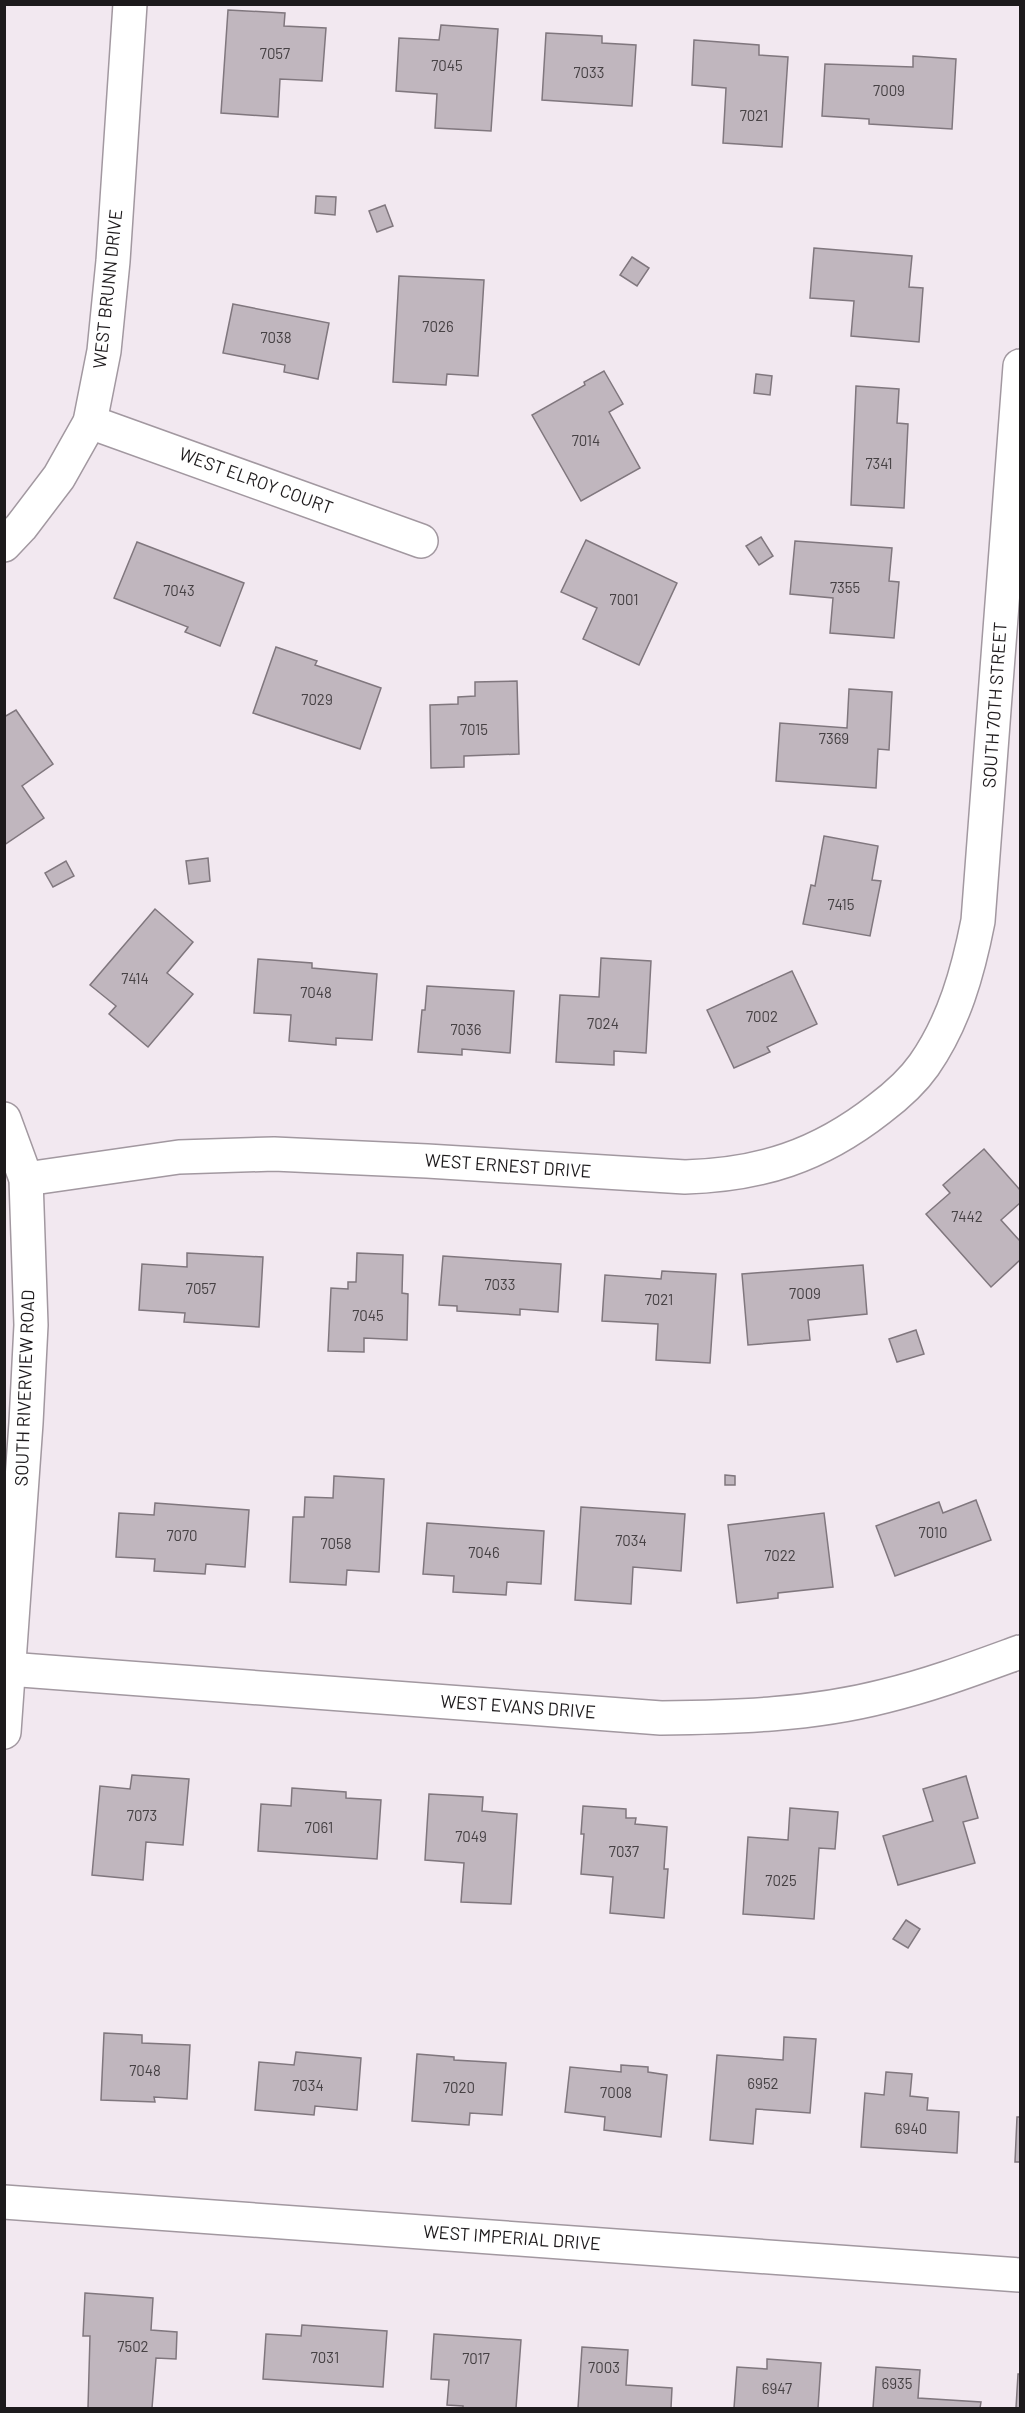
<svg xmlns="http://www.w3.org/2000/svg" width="1025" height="2413" viewBox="0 0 1025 2413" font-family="Barlow,sans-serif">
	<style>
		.building { fill: #c0b6be; stroke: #80777e; stroke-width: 1.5 }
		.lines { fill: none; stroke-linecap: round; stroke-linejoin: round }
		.minor-casing { stroke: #a298a0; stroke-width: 36 }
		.minor { stroke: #fff; stroke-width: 33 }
		.labels { text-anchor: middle; stroke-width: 5; stroke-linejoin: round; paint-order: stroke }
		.number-label { font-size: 15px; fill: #464144 }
		.street-label { font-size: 18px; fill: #1d1a1c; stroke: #fff }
	</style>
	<rect width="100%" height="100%" fill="#f2e8f0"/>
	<g class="building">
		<polygon points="228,10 285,13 284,26 326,28 322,81 280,79 278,117 221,113"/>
		<polygon points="441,25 498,29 491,131 435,128 437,94 396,91 399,38 439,40"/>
		<polygon points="546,33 602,36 602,43 636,45 632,106 542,100"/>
		<polygon points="694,40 759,45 759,55 788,57 782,147 723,143 726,88 692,85"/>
		<polygon points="913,56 956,59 952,129 869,124 869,119 822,116 825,64 913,67"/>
		<polygon points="316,196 336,197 335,215 315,213"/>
		<polygon points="385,205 393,226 377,232 369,211"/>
		<polygon points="814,248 912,256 909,287 923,288 919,342 851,336 854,301 810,298"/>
		<polygon points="632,257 649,268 637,286 620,275"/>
		<polygon points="399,276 484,280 478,376 447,374 446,385 393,382"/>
		<polygon points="233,304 329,323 318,379 284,372 285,365 223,353"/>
		<polygon points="604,371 623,404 609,412 640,468 581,501 532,415 585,385 584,382"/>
		<polygon points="756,374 772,376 770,395 754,393"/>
		<polygon points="856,386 899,389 897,423 908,424 904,508 851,505"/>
		<polygon points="761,537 773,556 759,565 746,546"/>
		<polygon points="586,540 677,583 639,665 583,639 597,608 561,592"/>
		<polygon points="795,541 892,548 889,581 899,582 894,638 830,633 833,598 790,594"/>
		<polygon points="137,542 244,583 220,646 185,632 188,627 114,598"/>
		<polygon points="276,647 317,661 315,665 381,688 360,749 253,713"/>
		<polygon points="517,681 519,754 464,756 464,767 431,768 430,705 458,704 458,697 475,696 475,682"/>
		<polygon points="849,689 892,692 889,750 878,749 876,788 776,781 780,723 847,728"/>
		<polygon points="16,710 53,764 22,786 44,818 4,845 4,717"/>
		<polygon points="824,836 878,846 872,880 881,881 870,936 803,924 811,885 815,886"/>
		<polygon points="208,858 210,881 189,884 186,861"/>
		<polygon points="66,861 74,876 53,887 45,873"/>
		<polygon points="155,909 193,942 167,973 193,994 148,1047 109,1014 116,1006 90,985"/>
		<polygon points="601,958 651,961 646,1053 614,1051 614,1065 556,1062 560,995 599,997"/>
		<polygon points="258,959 312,963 312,968 377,974 372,1040 336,1038 336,1045 289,1041 291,1015 254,1013"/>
		<polygon points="792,971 817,1024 767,1047 770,1052 734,1068 707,1010"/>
		<polygon points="427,986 514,991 510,1053 462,1049 462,1055 418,1052 422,1010 425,1010"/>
		<polygon points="984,1149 1020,1190 1020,1203 1001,1220 1020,1241 1020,1260 991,1287 926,1214 950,1193 943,1185"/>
		<polygon points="187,1253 263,1257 259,1327 184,1322 185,1313 139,1310 142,1264 187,1267"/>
		<polygon points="357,1253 403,1255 402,1293 408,1294 407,1340 364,1338 364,1352 328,1351 331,1288 348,1289 348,1282 356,1282"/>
		<polygon points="443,1256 561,1264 558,1312 520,1309 520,1315 457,1311 457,1306 439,1305"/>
		<polygon points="863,1265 867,1314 808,1320 810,1340 748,1345 742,1274"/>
		<polygon points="662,1271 716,1274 710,1363 656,1360 658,1324 602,1321 605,1275 661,1279"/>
		<polygon points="916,1330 924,1354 897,1362 889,1339"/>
		<polygon points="725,1475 735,1476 735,1485 725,1485"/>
		<polygon points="334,1476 384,1479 379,1572 347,1570 346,1585 290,1582 293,1517 304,1517 305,1497 333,1498"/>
		<polygon points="976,1500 991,1540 895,1576 876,1526 939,1502 943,1513"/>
		<polygon points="155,1503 249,1510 245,1567 206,1564 205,1574 154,1571 155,1559 116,1557 119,1513 154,1515"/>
		<polygon points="581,1507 685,1514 681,1571 633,1567 631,1604 575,1600"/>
		<polygon points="824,1513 833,1587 778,1593 778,1598 737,1603 728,1525"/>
		<polygon points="427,1523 544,1531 541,1584 507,1582 506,1595 453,1592 454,1576 423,1574"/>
		<polygon points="132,1775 189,1779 183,1845 146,1842 143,1880 92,1875 100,1786 130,1789"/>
		<polygon points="966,1776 978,1818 963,1822 975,1863 898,1885 883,1836 933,1821 923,1789"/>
		<polygon points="292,1788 346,1792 346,1798 381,1800 377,1859 258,1851 261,1804 291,1806"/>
		<polygon points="429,1794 483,1797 482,1811 517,1814 511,1904 461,1902 464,1863 425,1860"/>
		<polygon points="583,1806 626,1809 626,1818 636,1818 635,1824 667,1827 664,1869 668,1869 664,1918 610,1913 613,1877 581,1874 584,1834 581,1834"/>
		<polygon points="790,1808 838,1812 835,1849 819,1848 814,1919 743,1914 748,1837 788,1840"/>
		<polygon points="906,1920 920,1929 908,1948 893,1939"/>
		<polygon points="104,2033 142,2035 142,2043 190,2045 187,2099 154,2097 155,2102 101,2100"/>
		<polygon points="784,2037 816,2039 810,2113 756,2109 753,2144 710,2140 717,2055 783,2060"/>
		<polygon points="296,2052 361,2058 357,2110 315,2106 314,2115 255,2110 259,2062 294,2065"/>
		<polygon points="417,2054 454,2057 454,2060 506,2063 502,2115 470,2113 469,2125 412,2121"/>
		<polygon points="621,2065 648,2067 648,2072 667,2075 661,2137 604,2130 605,2117 565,2112 570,2067 621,2072"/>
		<polygon points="886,2072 912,2074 910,2096 928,2098 927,2110 959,2112 957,2153 861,2147 865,2093 884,2095"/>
		<polygon points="1017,2117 1020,2117 1020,2162 1015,2162"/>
		<polygon points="85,2293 153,2298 151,2330 177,2332 176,2359 156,2358 152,2408 88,2408 90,2336 83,2336"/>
		<polygon points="302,2325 387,2331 383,2387 263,2379 266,2334 301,2336"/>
		<polygon points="434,2334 521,2340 516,2408 463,2408 463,2406 447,2405 449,2380 431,2379"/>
		<polygon points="582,2347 628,2350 626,2385 672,2388 671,2408 578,2408"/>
		<polygon points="767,2359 821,2363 818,2408 734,2408 737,2367 767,2369"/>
		<polygon points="876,2367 920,2370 918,2398 981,2402 980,2408 873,2408"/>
		<polygon points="1018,2374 1020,2374 1020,2408 1016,2408"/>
	</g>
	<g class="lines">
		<g class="minor-casing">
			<g id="minor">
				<polyline points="90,422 421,541"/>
				<polyline points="4,545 21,527 59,477 90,422 104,351 113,261 130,4"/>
				<polyline points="4,1119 26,1179 31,1325 26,1423 4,1732"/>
				<path d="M26,1179L179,1157L274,1154L427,1161L685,1177C760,1175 819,1156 879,1109C895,1097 912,1082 924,1065C954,1022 968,972 978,921L1020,366"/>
				<path d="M8,1669L661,1718C736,1717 811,1715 885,1696C931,1685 976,1668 1020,1652"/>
				<polyline points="4,2202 1020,2275"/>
			</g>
		</g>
		<use href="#minor" class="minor"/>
	</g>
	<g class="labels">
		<g class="number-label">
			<text x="275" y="59">7057</text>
			<text x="447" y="71">7045</text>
			<text x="589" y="78">7033</text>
			<text x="889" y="96">7009</text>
			<text x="754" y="121">7021</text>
			<text x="438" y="332">7026</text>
			<text x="276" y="343">7038</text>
			<text x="586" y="446">7014</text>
			<text x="879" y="469">7341</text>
			<text x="845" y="593">7355</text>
			<text x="179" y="596">7043</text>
			<text x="624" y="605">7001</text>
			<text x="317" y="705">7029</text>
			<text x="474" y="735">7015</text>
			<text x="834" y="744">7369</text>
			<text x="841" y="910">7415</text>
			<text x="135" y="984">7414</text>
			<text x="316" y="998">7048</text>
			<text x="762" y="1022">7002</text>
			<text x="603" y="1029">7024</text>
			<text x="466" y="1035">7036</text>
			<text x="967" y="1222">7442</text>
			<text x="500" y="1290">7033</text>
			<text x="201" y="1294">7057</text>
			<text x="805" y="1299">7009</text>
			<text x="659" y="1305">7021</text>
			<text x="368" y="1321">7045</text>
			<text x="933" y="1538">7010</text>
			<text x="182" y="1541">7070</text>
			<text x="631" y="1546">7034</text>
			<text x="336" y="1549">7058</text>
			<text x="484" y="1558">7046</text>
			<text x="780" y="1561">7022</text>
			<text x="142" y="1821">7073</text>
			<text x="319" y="1833">7061</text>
			<text x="471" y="1842">7049</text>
			<text x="624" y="1857">7037</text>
			<text x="781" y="1886">7025</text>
			<text x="145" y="2076">7048</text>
			<text x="763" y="2089">6952</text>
			<text x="308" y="2091">7034</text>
			<text x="459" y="2093">7020</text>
			<text x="616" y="2098">7008</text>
			<text x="911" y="2134">6940</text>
			<text x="133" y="2352">7502</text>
			<text x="325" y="2363">7031</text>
			<text x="476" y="2364">7017</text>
			<text x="604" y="2373">7003</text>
			<text x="897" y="2389">6935</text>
			<text x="777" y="2394">6947</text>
		</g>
		<g class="street-label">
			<text transform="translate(108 289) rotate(-84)" y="6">WEST BRUNN DRIVE</text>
			<text transform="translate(256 481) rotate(20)" y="6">WEST ELROY COURT</text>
			<text transform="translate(995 705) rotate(-86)" y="6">SOUTH 70TH STREET</text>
			<text transform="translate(508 1166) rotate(4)" y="6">WEST ERNEST DRIVE</text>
			<text transform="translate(25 1388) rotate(-88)" y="6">SOUTH RIVERVIEW ROAD</text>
			<text transform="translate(518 1707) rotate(4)" y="6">WEST EVANS DRIVE</text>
			<text transform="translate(512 2238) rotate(4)" y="6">WEST IMPERIAL DRIVE</text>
		</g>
	</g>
	<rect width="1025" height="2413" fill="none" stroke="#1d1a1c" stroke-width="12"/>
</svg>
